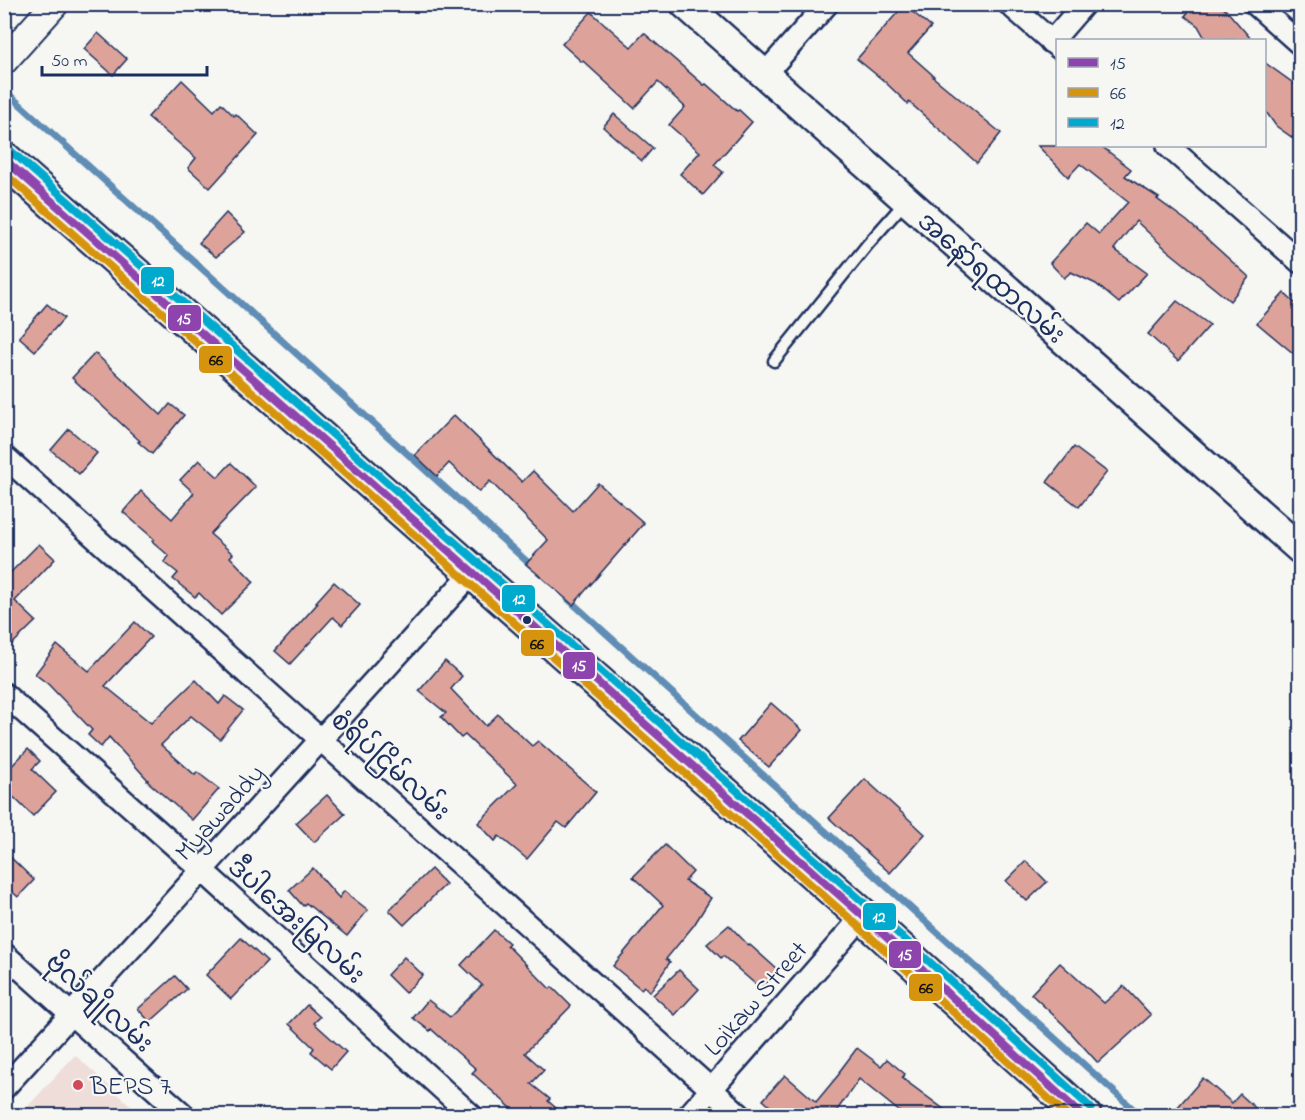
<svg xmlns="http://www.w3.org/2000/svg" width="1305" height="1120" viewBox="0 0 1305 1120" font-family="'Indie Flower','Noto Sans Myanmar',sans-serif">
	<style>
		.built { fill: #eeddd8 }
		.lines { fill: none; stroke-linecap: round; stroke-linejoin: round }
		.stream { stroke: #608db5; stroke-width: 7 }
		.building { fill: #dda39a; stroke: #1b2f5e; stroke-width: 1.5 }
		.service-casing { stroke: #1b2f5e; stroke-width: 15 }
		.minor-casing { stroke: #1b2f5e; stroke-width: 26 }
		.tertiary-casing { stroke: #1b2f5e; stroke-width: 30 }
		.secondary-casing { stroke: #1b2f5e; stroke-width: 33 }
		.primary-casing { stroke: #1b2f5e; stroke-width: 38 }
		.service { stroke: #f6f6f2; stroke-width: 10 }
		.minor { stroke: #f6f6f2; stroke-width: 21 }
		.tertiary { stroke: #f6f6f2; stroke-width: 26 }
		.secondary { stroke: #f6f6f2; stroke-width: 28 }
		.primary { stroke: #fddcac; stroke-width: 33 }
		.bus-1-casing { stroke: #f6f6f2; stroke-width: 12 }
		.bus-2-casing { stroke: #f6f6f2; stroke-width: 12 }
		.bus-3-casing { stroke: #f6f6f2; stroke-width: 12 }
		.bus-1 { stroke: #8e44ad; stroke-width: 8 }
		.bus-2 { stroke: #d6940e; stroke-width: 8 }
		.bus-3 { stroke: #00a9ce; stroke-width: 8 }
		.bus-dot { fill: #1b2f5e; stroke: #f6f6f2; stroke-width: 2 }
		.poi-dot { fill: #d1495b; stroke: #f6f6f2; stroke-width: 2 }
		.labels { text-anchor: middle; stroke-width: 4.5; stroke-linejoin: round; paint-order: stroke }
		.street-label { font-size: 26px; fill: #1b2f5e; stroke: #f6f6f2 }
		.poi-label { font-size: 26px; fill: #1b2f5e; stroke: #f6f6f2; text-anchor: start }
		.line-badge { stroke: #f6f6f2; stroke-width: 2 }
		.badge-label { font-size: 16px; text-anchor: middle; font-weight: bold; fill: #fff }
		.pale-badge-label { font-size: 16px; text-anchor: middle; font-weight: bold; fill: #111 }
	</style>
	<rect width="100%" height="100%" fill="#f6f6f2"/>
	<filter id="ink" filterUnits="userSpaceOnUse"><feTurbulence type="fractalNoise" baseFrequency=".0167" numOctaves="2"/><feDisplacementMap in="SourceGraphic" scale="12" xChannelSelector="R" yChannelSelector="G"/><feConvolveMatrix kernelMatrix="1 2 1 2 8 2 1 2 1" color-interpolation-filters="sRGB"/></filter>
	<g filter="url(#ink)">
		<polygon class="built" points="75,1055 141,1115 20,1115"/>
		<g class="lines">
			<g class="stream">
				<polyline points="4,90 533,567"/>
				<polyline points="568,599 1141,1116"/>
			</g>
		</g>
		<g class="building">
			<polygon points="1195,4 1218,4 1227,11 1252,40 1206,40 1198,26 1185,16"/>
			<polygon points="904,5 931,27 908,53 934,76 933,77 1001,133 977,163 909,102 908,104 884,81 857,59"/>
			<polygon points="591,12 631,47 644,33 704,85 706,84 737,111 739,110 752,122 714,165 723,172 703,195 680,174 700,152 669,125 685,107 658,82 634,108 583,61 582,62 562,44"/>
			<polygon points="98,33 127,59 113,75 84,49"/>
			<polygon points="1264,62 1300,88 1300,143 1276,126 1264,109"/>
			<polygon points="182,80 214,111 221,103 234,116 236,114 258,135 210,188 188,168 196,158 148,117"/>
			<polygon points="614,114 653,148 642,161 603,127"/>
			<polygon points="1038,146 1101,146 1131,169 1125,176 1159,198 1157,199 1187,221 1249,277 1230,301 1167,250 1136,221 1114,249 1147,273 1119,303 1096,284 1071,272 1064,278 1050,263 1086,223 1099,234 1128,202 1080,164 1068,177"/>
			<polygon points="226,213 245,232 216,257 199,243"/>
			<polygon points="1284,293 1300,308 1300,359 1257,323"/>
			<polygon points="1177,301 1210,325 1178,361 1148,334"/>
			<polygon points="47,304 64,318 35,351 19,337"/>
			<polygon points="95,353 161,415 170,404 184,415 152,454 138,442 140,441 72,378"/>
			<polygon points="454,415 522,482 533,471 573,511 598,483 644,523 573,605 526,564 548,540 490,481 479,492 449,463 437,476 415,455"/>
			<polygon points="69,429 97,453 79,474 51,450"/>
			<polygon points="1074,447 1107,472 1079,507 1047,482"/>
			<polygon points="199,460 218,477 231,463 256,487 210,534 233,554 230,557 254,582 221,615 199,593 195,597 173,579 178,573 164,562 169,556 152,541 154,539 123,512 141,491 172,519 194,493 180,480"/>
			<polygon points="39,544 55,559 15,601 36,621 4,652 4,579"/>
			<polygon points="334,582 360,605 342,625 333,617 290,664 275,651 318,603 316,602"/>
			<polygon points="135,622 151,637 105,686 151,723 196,680 219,704 225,696 243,710 220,739 191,716 161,745 195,775 197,772 219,789 192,820 147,781 148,780 109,737 101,747 88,735 92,730 48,684 35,674 57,645 89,671"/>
			<polygon points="445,661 462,676 451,689 486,726 498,714 532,746 538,741 596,792 566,828 558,822 527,859 499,836 495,841 478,823 517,784 465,735 461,738 441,717 446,713 419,691"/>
			<polygon points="771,703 802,730 769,767 738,741"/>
			<polygon points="28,749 40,761 32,769 56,792 33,816 4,788 4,774"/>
			<polygon points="865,779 925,834 890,873 829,818"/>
			<polygon points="327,795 345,814 314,842 296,823"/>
			<polygon points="665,845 693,872 685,881 711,898 694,925 666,959 670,962 650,992 644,986 641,989 613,966 663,905 633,877"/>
			<polygon points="4,851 34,880 18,897 4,884"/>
			<polygon points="1026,861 1047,882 1027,901 1006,881"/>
			<polygon points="313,868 339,898 344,891 368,910 347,936 306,903 303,906 289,890"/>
			<polygon points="431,869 446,884 404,925 389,910"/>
			<polygon points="729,925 749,946 750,945 778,970 761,989 723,956 721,958 707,944"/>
			<polygon points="494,930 509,943 507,945 550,989 552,987 571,1006 525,1053 544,1070 531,1084 550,1099 548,1101 565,1116 520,1116 472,1073 476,1069 431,1029 430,1031 413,1018 428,1000 450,1017 482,985 461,965"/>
			<polygon points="241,938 267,962 231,999 206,975"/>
			<polygon points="404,957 423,975 405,993 387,975"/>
			<polygon points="1060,963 1104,1003 1124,986 1151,1015 1098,1063 1064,1025 1031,994"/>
			<polygon points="679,970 699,989 675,1015 653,995"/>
			<polygon points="175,976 187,989 150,1022 138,1009"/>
			<polygon points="307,1005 320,1017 314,1023 346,1052 331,1069 311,1052 314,1048 289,1024"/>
			<polygon points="857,1048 881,1066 887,1059 905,1074 902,1078 953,1116 905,1116 859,1079 833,1116 781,1116 763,1100 785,1075 816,1102 840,1073 839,1072"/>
			<polygon points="1203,1078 1232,1103 1240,1094 1264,1116 1170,1116"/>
		</g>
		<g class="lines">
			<g class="service-casing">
				<polyline id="service" points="774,361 868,244 906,201"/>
			</g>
			<g class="minor-casing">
				<g id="minor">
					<polyline points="1009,4 1058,47"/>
					<polyline points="1255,4 1300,44"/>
					<polyline points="1051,42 1084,4"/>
					<polyline points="764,75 827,4"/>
					<polyline points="1168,146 1300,262"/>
					<polyline points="4,456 741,1116"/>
					<polyline points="4,694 202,870 472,1116"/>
					<polyline points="4,954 185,1116"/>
					<polyline points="4,1088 473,572"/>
					<polyline points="688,1116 863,916"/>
				</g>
			</g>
			<g class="tertiary-casing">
				<polyline id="tertiary" points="4,61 55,4"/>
			</g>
			<g class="secondary-casing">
				<polyline id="secondary" points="685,4 1300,549"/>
			</g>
			<g class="primary-casing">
				<polyline id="primary" points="4,159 863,916 1084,1116"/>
			</g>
			<use href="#service" class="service"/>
			<use href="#minor" class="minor"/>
			<use href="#tertiary" class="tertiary"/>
			<use href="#secondary" class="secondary"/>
			<use href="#primary" class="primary"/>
			<g class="bus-1-casing">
				<polyline id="bus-1" points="4,159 863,916 1083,1116"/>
			</g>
			<g class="bus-2-casing">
				<polyline id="bus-2" points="4,173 856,924 1068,1116"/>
			</g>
			<g class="bus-3-casing">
				<polyline id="bus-3" points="11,151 870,908 1091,1108"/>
			</g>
			<use href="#bus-1" class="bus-1"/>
			<use href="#bus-2" class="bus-2"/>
			<use href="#bus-3" class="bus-3"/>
		</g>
	</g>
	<circle class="bus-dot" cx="527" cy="620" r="5"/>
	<circle class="poi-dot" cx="78" cy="1085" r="6"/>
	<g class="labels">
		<g class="street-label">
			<text transform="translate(992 277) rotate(41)" y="9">အနော်ရထာလမ်း</text>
			<text transform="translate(391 765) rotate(42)" y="9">စံရိပ်ငြိမ်လမ်း</text>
			<text transform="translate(219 812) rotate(-48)" y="9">Myawaddy</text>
			<text transform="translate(297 920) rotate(42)" y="9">ဒီပါအေးမြလမ်း</text>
			<text transform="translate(755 998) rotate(-49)" y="9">Loikaw Street</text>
			<text transform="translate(100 1002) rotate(42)" y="9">ဗိုလ်ချိုလမ်း</text>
		</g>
		<g class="poi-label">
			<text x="90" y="1094">BEPS 7</text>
		</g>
	</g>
	<g class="line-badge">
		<rect x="140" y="266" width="35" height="29" rx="6" fill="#00a9ce"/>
		<rect x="167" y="304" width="35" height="28" rx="6" fill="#8e44ad"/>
		<rect x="198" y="345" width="35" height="29" rx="6" fill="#d6940e"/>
		<rect x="501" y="584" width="35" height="29" rx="6" fill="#00a9ce"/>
		<rect x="520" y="629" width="35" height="28" rx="6" fill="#d6940e"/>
		<rect x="562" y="651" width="34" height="29" rx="6" fill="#8e44ad"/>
		<rect x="862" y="902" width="35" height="29" rx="6" fill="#00a9ce"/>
		<rect x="888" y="940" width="34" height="29" rx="6" fill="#8e44ad"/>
		<rect x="908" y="973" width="35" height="29" rx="6" fill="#d6940e"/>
	</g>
	<g class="badge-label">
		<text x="158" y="286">12</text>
		<text x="184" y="324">15</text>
		<text x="519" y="604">12</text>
		<text x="579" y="671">15</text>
		<text x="879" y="922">12</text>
		<text x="905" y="960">15</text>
	</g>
	<g class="pale-badge-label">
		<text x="216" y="365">66</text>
		<text x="537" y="649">66</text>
		<text x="926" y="993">66</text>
	</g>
	<rect width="1305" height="1120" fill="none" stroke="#f6f6f2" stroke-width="24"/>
	<rect x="12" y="12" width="1281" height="1096" fill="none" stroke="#1b2f5e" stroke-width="2" filter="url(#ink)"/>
	<rect x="1056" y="39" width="210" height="108" fill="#f6f6f2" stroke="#9ea6b7" stroke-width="1.5"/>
	<rect x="1068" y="58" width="30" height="9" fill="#8e44ad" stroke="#9ea6b7" stroke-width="1.5"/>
	<text x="1110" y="69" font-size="18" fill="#1b2f5e">15</text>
	<rect x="1068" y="88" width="30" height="9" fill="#d6940e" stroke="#9ea6b7" stroke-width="1.5"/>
	<text x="1110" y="99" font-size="18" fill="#1b2f5e">66</text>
	<rect x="1068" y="118" width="30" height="9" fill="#00a9ce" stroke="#9ea6b7" stroke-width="1.5"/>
	<text x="1110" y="129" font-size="18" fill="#1b2f5e">12</text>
	<path d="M42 66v9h165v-9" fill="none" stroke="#1b2f5e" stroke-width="3"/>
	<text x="51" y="66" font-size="18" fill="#1b2f5e" stroke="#f6f6f2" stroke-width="4.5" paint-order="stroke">50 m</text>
</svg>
